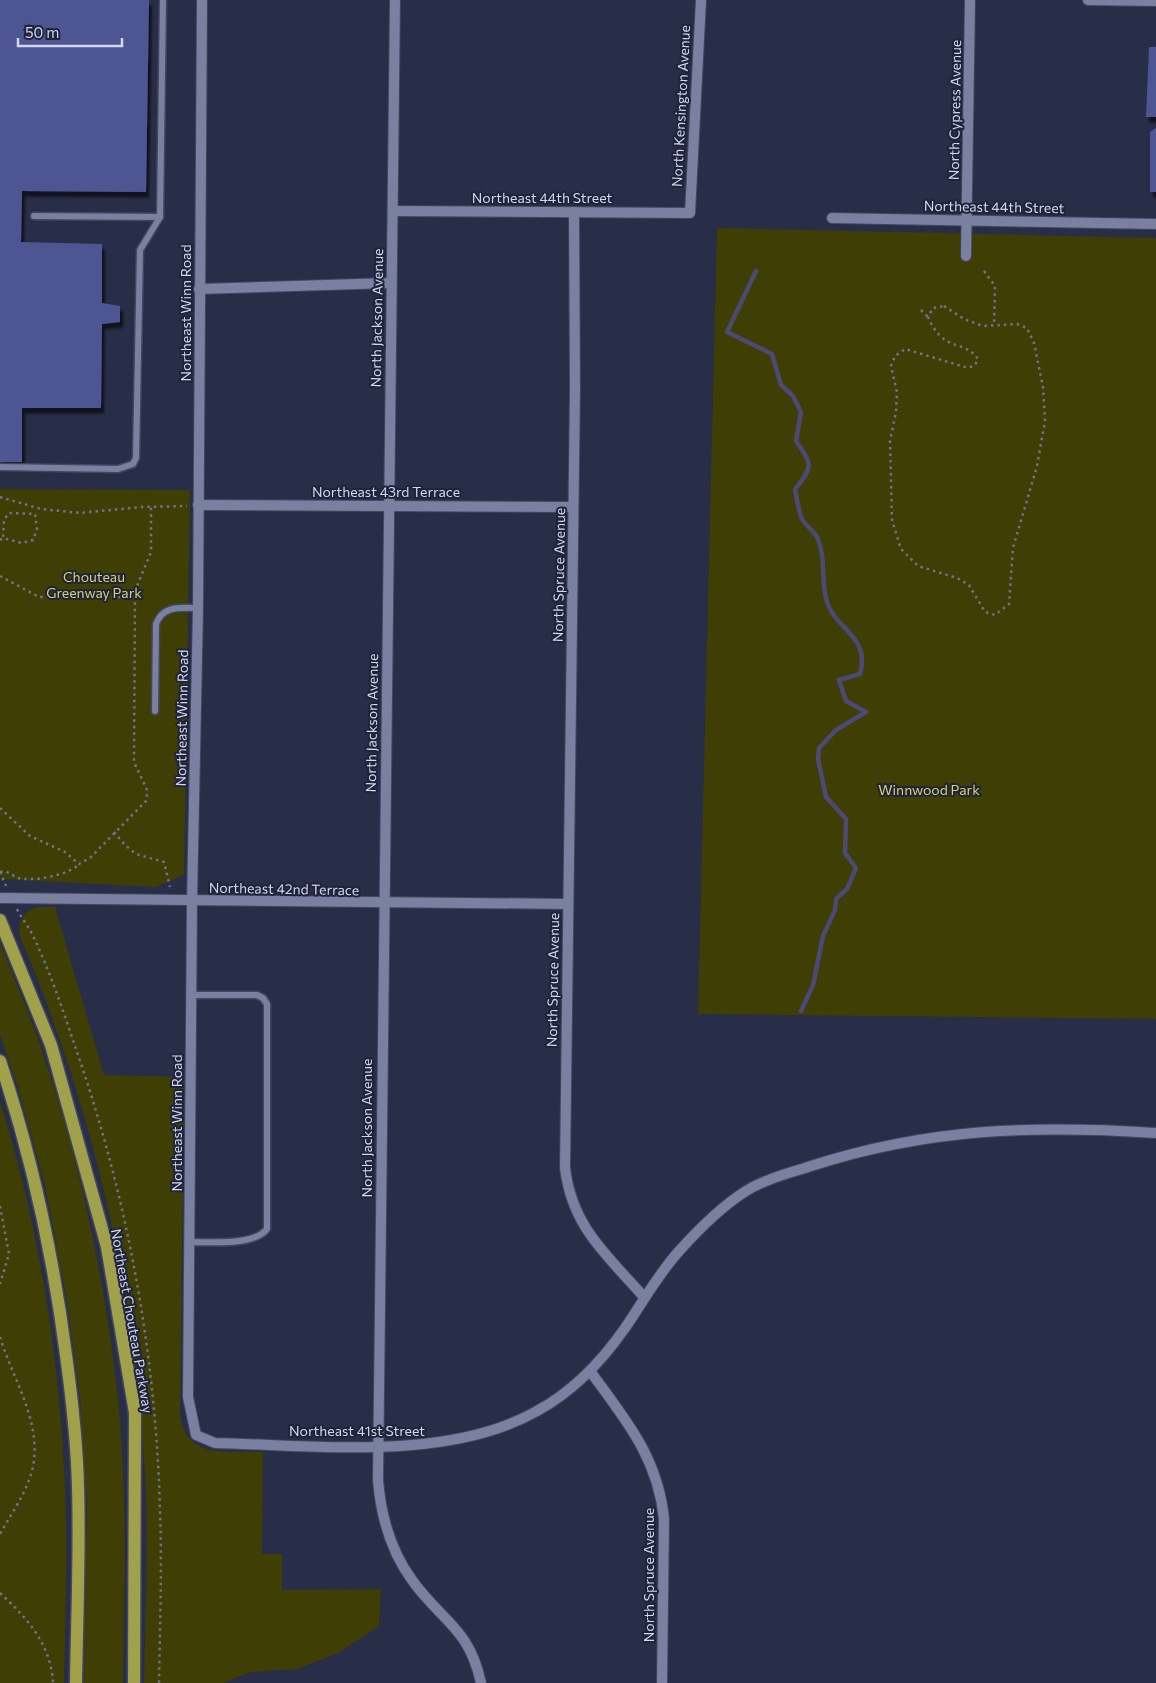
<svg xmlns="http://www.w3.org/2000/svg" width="1156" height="1683" viewBox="0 0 1156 1683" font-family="Commissioner,sans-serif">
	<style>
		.green { fill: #3f3e04 }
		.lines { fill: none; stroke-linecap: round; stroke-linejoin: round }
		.stream { stroke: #4a4a74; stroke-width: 4.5 }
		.building { fill: #4d5692; filter: url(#shadow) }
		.service-casing { stroke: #43475e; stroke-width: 9 }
		.minor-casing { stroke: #43475e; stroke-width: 12 }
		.primary-casing { stroke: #43475e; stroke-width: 15 }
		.path { stroke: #6f738a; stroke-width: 2.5; stroke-dasharray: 2.5 4; stroke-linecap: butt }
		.service { stroke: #7980a0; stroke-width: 6 }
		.minor { stroke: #7980a0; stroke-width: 10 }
		.primary { stroke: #a1a14b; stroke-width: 12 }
		.labels { text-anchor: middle; stroke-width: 4; stroke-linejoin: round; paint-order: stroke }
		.street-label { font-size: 14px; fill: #d3d7e8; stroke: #1f233d }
		.park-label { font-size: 14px; fill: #d5d36a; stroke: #1f233d }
	</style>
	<defs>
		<filter id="shadow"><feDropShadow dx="3" dy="5.5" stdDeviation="1" flood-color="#0009"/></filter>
	</defs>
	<rect width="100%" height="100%" fill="#282d48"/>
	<g class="green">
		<polygon points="717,228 1156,238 1156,1019 698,1014"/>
		<polygon points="0,489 190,490 184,875 155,887 1,879 0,876"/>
		<path d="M36,907H55L104,1075L184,1077L180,1415C182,1422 183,1431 188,1437C203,1457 241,1451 263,1452L262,1554H282V1590L381,1589L379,1626L338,1653L298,1669L250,1672L224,1683H144C145,1621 148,1560 146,1498C139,1304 95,1112 19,934C18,920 24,912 36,907Z"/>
		<path d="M0,943C13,976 27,1009 39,1042C78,1155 104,1272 117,1390C128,1488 124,1585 123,1683H84L87,1503L80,1398L67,1301L45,1185L17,1084L0,1035Z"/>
		<path d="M0,1101C42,1235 63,1379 66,1520C67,1574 65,1629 64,1683H0Z"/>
	</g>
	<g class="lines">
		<path class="stream" d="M756,271L727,332L772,354L781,385L793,396L801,412L796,441C812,464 814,466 795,489C797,498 798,510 802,519C806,526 813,530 817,537C826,556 821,578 826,598C833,630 871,634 860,674L839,680L846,701L866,712L836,730L819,748L818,759L826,797L846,819L845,853L856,868L847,889L836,899L835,910L823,936L813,985L801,1011"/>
	</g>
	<g class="building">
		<polygon points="0,0 149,0 146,192 22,191 21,242 102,244 102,303 120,306 120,322 102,324 101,408 22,408 22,462 0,462"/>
		<polygon points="1149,47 1156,47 1156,117 1146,117"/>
		<polygon points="1156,128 1156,192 1150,192 1150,132"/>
	</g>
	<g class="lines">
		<g class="service-casing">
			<g id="service">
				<polyline points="34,216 160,217"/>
				<polyline points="0,467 118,469 133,464 136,458 140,250 160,217 163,0"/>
				<path d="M155,711L156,624C163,605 180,608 198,608"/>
				<path d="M190,1242C210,1242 254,1246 267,1229V1004L263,998L257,995H192"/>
			</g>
		</g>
		<g class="minor-casing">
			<g id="minor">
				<path d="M202,0L198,608L192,901L188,1397L196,1435L215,1443C315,1445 448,1462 537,1411C572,1392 602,1361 625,1328C643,1302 658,1274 680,1250C699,1229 722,1206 746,1191C765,1179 790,1173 811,1166C929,1128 1033,1125 1156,1133"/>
				<path d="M395,0L378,1480C381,1517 390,1550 412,1580C441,1621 469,1627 481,1683"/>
				<polyline points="1088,0 1156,1"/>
				<polyline points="394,211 690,213 701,0"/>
				<path d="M574,212L575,389L565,1168C572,1227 607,1255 644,1297"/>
				<polyline points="832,218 1156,224"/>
				<polyline points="966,256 970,0"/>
				<polyline points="199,289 390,283"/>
				<polyline points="198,505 573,507"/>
				<polyline points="0,898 568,904"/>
				<path d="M590,1371C625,1419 658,1457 664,1519L662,1683"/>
			</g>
		</g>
		<g class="primary-casing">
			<g id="primary">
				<polyline points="0,920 51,1045 107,1247 135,1413 134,1683"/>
				<path d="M0,1061C32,1157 53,1255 66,1355C72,1399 77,1443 78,1487C80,1552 77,1618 76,1683"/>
			</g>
		</g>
		<g class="path">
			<polyline points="984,271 995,286 994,325"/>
			<path d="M944,306L964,319L983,326L1017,324L1027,328L1034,343L1043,387L1045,421L1037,466L1013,548L1009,604L995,615L985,612L969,585L957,578L918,566L901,549L892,520L890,441L896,412L897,392L891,366L895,356L905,349L968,368L975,365L978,359C963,338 944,354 928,317L933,308Z"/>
			<polyline points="921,310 928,317"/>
			<polyline points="0,497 41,509 80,513 141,507 187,506"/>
			<polyline points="0,540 3,538 22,543 33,540 37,529 35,514 9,513 4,520 3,538"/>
			<polyline points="0,576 39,597 135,597"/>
			<polyline points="0,808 30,836 65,852 79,864 90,858 147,800 147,790 134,762 135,591 151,552 151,507"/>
			<polyline points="114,832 125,845 136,854 164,862 170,887"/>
			<polyline points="0,872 6,886"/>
			<path d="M0,872C8,870 11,875 18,878C32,882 70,875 79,864"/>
			<path d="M17,909C22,919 29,927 33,936C51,973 64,1014 77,1052C128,1200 156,1355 160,1511C162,1568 160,1626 159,1683"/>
			<polyline points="0,1206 9,1254 0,1284"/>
			<path d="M0,1337C14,1383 48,1431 29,1480C22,1499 10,1516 0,1534"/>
			<path d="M0,1593C27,1618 51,1644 53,1683"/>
		</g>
		<use href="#service" class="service"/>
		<use href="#minor" class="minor"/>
		<use href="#primary" class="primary"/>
	</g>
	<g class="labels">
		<g class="street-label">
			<text transform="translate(681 106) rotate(-87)" y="5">North Kensington Avenue</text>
			<text transform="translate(955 110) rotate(-89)" y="5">North Cypress Avenue</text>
			<text x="542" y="203">Northeast 44th Street</text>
			<text transform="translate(994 207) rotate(1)" y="5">Northeast 44th Street</text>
			<text transform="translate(186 313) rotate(-90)" y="5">Northeast Winn Road</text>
			<text transform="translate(377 318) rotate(-89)" y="5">North Jackson Avenue</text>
			<text x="386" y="497">Northeast 43rd Terrace</text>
			<text transform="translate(559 575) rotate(-89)" y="5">North Spruce Avenue</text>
			<text transform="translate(182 718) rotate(-89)" y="5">Northeast Winn Road</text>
			<text transform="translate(372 723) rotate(-89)" y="5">North Jackson Avenue</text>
			<text transform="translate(284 889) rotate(1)" y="5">Northeast 42nd Terrace</text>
			<text transform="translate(553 980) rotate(-89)" y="5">North Spruce Avenue</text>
			<text transform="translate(177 1123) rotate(-90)" y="5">Northeast Winn Road</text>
			<text transform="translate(367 1128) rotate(-90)" y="5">North Jackson Avenue</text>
			<text transform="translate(132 1321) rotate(80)" y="5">Northeast Chouteau Parkway</text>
			<text x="357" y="1436">Northeast 41st Street</text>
			<text transform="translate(649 1575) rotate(-90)" y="5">North Spruce Avenue</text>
		</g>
		<g class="park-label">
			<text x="94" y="582">Chouteau<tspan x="94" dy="16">Greenway Park</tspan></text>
			<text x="929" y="795">Winnwood Park</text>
		</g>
	</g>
	<path d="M18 38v8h104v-8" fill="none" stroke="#d3d7e8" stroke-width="2.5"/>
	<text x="25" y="38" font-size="15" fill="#d3d7e8" stroke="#1f233d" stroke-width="4" paint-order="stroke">50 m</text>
</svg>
